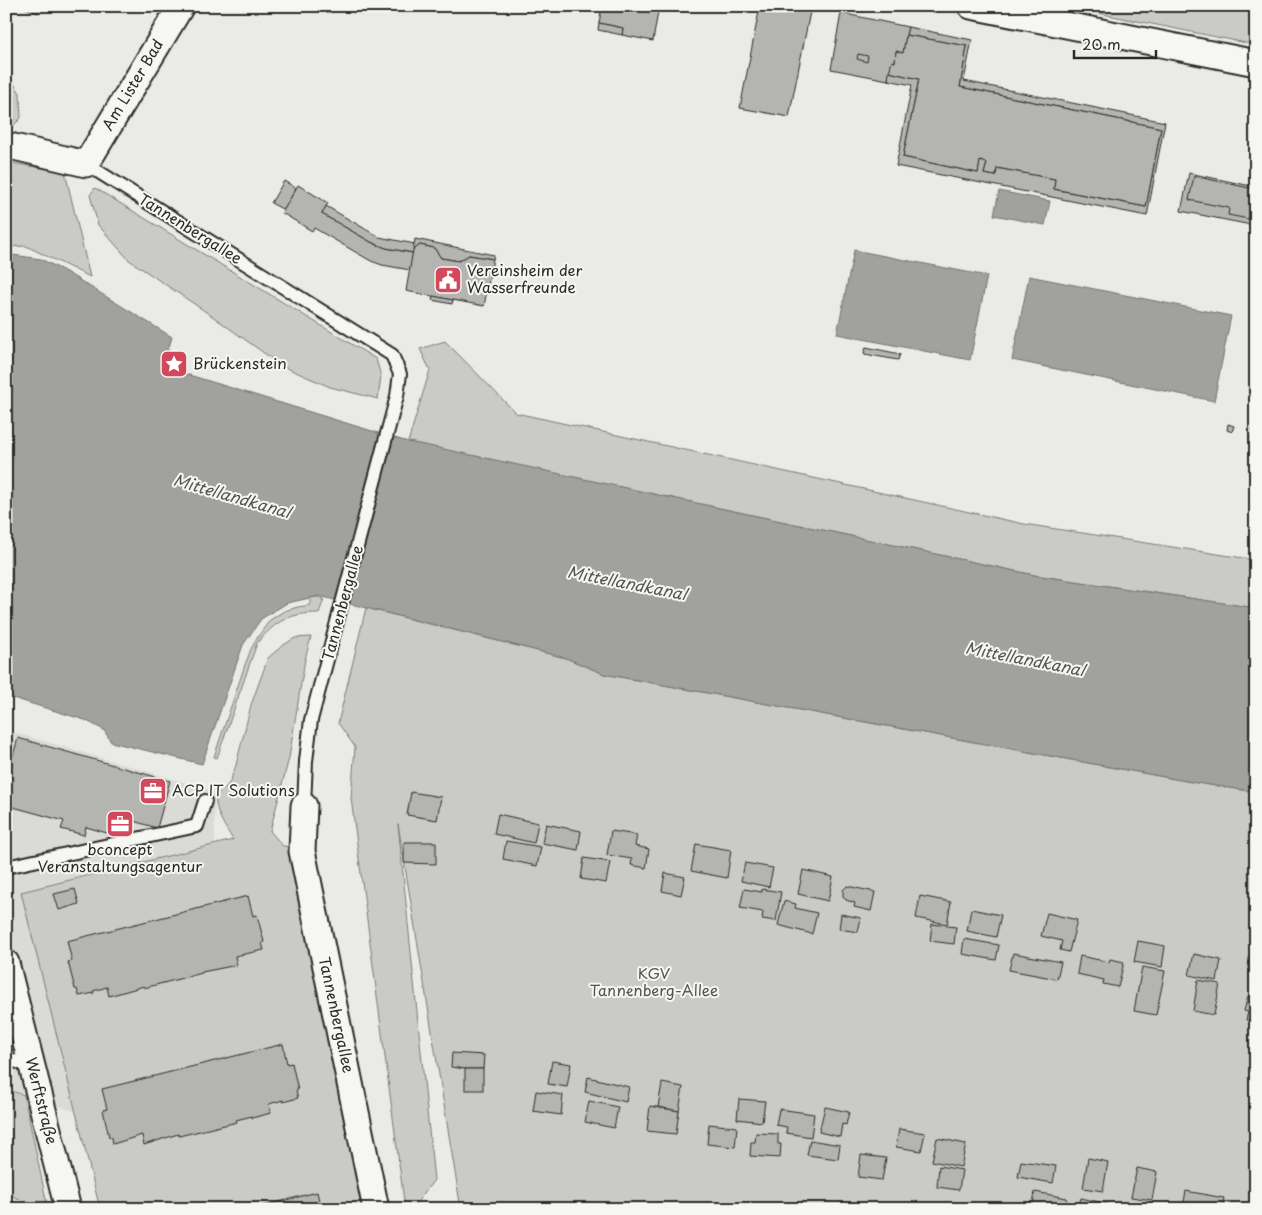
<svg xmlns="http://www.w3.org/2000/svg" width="1262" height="1215" viewBox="0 0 1262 1215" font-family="'Playpen Sans',sans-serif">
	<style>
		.built { fill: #dadad6 }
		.green { fill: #cacac7; stroke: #7a7a79 }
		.water { fill: #a1a19e; stroke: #727270 }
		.building { fill: #b4b4b1; stroke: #2b2b2b }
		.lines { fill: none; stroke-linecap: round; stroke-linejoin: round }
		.lane-casing { stroke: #2b2b2b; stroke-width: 16 }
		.street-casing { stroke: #2b2b2b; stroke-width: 29 }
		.lane { stroke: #f6f6f2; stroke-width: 12 }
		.street { stroke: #f6f6f2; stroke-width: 25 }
		.labels { text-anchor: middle; stroke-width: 4; stroke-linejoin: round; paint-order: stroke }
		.street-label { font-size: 15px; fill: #2b2b2b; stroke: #f6f6f2 }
		.poi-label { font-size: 15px; fill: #2b2b2b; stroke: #f6f6f2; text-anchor: start }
		.park-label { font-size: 15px; fill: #535352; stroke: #f6f6f2 }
		.water-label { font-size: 16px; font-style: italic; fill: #545453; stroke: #f6f6f2 }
	</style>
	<rect width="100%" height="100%" fill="#eaeae6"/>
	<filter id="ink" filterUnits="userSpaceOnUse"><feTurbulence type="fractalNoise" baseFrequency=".02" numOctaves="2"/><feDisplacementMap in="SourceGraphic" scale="10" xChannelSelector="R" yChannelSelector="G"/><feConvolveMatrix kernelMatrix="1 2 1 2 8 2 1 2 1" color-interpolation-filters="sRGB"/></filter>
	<g filter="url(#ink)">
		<polygon class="built" points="6,730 214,791 215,844 21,892 76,1112 6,1088"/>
		<g class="green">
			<polygon points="1063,6 1256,6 1256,45"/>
			<polygon points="6,72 20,93 21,118 10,129 6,129"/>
			<polygon points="6,162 65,172 90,277 26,246 6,247"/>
			<polygon points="95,188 376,359 381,376 378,399 330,387 282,366 215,318 129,260 98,225 90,195"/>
			<polygon points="445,341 516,413 1024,524 1256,560 1256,608 1034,575 408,442 430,370 420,349"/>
			<path d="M318,597L324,599L319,613C289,613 276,621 257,643L217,758L214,757L245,665L251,649L259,635L270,620L284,611L298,607L310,605V598Z"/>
			<polygon points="366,608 566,658 604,674 1197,783 1256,792 1256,1209 461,1209 398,824 434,1180 412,1209 405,1209 351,798 355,747 338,723"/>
			<path d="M311,637L305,659L289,758L270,831L283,846L291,847L363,1209H100L21,892L233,840C225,826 214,812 216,795L225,788L230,782L236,765L251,705L268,658L282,646L295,638Z"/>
			<polygon points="6,1089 24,1095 48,1209 6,1194"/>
		</g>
		<g class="water">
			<polygon points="999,191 1050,201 1045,225 994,215"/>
			<polygon points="854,250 987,276 970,360 837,334"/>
			<polygon points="6,254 41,259 66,272 172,337 163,367 408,442 429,446 1034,575 1256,608 1256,792 1197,783 604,674 566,658 319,596 287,603 261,619 243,645 202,764 111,742 104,730 85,720 6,696"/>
			<polygon points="1029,276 1231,316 1214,401 1012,360"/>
			<polygon points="1256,409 1256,450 1253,450 1250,439"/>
		</g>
		<g class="building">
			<polygon points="20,6 41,6 38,13"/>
			<polygon points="602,6 659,6 653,41 622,35 623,28 599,23"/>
			<polygon points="760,6 805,6 811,7 789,117 740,108"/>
			<polygon points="841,13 908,27 903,53 896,51 895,62 892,61 888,80 831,69"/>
			<polygon points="599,23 623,28 622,35 598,30"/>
			<polygon points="908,27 972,40 964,81 1165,122 1147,216 896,166 912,85 888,80 889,72 919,79 903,157 978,173 980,161 987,163 984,174 996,176 997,168 1055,179 1054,189 1146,207 1161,128 960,87 967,46 906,35"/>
			<polygon points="906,35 967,46 960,87 1161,128 1146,207 1054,189 1055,179 997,168 996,176 984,174 987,163 980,161 978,173 903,157 919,79 889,72 892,61 895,62 896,51 903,53"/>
			<polygon points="858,54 868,56 867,62 857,59"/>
			<polygon points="1189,173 1256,187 1256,201 1251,225 1181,211"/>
			<polygon points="1194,176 1254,189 1249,219 1228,215 1229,208 1189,200"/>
			<polygon points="284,181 296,188 284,210 271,203"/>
			<polygon points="298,185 328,203 322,214 371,242 386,248 413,253 410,270 382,265 371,261 314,228 312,231 282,213"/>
			<polygon points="326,206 379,237 415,244 413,253 386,248 371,242 322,214"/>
			<polygon points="415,239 494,255 493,259 469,255 459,261 441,258 434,248 420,245 413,250"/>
			<polygon points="420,245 434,248 441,258 459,261 469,255 493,259 484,306 406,291 413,250"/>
			<polygon points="433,296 453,300 452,304 432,300"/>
			<polygon points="866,347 900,354 898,360 864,354"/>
			<polygon points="1228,424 1234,426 1232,432 1227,430"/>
			<polygon points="18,738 170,781 157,828 133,821 128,839 86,827 84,835 61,829 64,821 6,805 6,780"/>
			<polygon points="411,792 441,797 437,820 407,815"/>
			<polygon points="498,814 538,823 534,843 494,834"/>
			<polygon points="546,824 581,831 578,850 542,843"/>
			<polygon points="611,831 637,835 635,846 649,849 646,868 631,865 632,859 607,855"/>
			<polygon points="506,841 541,847 537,866 503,859"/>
			<polygon points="404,842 436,842 436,864 404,863"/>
			<polygon points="696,844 731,850 727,878 691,871"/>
			<polygon points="584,858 610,862 606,883 581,879"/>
			<polygon points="745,863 773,868 769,887 741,881"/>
			<polygon points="803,870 833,877 828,901 798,894"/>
			<polygon points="665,873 685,877 681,895 662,891"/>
			<polygon points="847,886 875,892 871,911 854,907 855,903 846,900 843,896 843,890"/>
			<polygon points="75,889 79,904 59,910 54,894"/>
			<polygon points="744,889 762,892 762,889 781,892 776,921 762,919 763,912 740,908"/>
			<polygon points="248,896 253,916 257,915 264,942 262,943 264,950 235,956 237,965 202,972 202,973 144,988 144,986 109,996 107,987 93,991 94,993 79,996 77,989 75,989 68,962 72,961 67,941"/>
			<polygon points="920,896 951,902 947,924 916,918"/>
			<polygon points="784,901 796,904 795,908 817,913 812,934 778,925"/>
			<polygon points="971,909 1001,915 996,937 967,931"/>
			<polygon points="1047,913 1077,920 1069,952 1060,950 1062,941 1041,936"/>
			<polygon points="841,914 861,918 858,932 839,929"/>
			<polygon points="932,924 956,927 954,944 930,941"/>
			<polygon points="964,939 999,945 996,960 962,954"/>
			<polygon points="1138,941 1165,946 1162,967 1134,962"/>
			<polygon points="1013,953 1061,962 1057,979 1009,970"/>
			<polygon points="1194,954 1221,960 1217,981 1189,975"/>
			<polygon points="1080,956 1109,962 1110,959 1124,962 1118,987 1103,984 1104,980 1077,974"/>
			<polygon points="1142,967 1165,971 1156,1015 1134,1011"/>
			<polygon points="1198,980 1220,984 1214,1015 1193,1011"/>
			<polygon points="1248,996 1256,998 1256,1022 1246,1020 1248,1012 1244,1011"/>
			<polygon points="283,1044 287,1064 292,1063 298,1090 296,1091 298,1098 283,1102 283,1100 269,1104 271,1113 252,1118 252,1116 236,1120 237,1122 179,1136 178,1134 144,1145 142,1135 113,1144 112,1137 109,1137 103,1110 107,1109 102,1089"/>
			<polygon points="452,1053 484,1055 483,1069 465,1069 451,1067"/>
			<polygon points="552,1061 571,1064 567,1087 548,1084"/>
			<rect x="465" y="1069" width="18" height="21"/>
			<polygon points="588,1077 629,1087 626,1102 585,1092"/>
			<polygon points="662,1083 683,1087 679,1111 658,1107"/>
			<polygon points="536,1091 563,1095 561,1115 533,1111"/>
			<polygon points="739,1099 765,1101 762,1122 737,1119"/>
			<polygon points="589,1101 618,1107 614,1128 585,1122"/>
			<polygon points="650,1106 679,1111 676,1134 647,1131"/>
			<polygon points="825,1107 849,1112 846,1125 842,1124 840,1137 819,1132"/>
			<polygon points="779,1109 814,1114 811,1137 786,1133 787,1127 776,1125"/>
			<polygon points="709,1124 737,1127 735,1147 707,1144"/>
			<polygon points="899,1129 925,1133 921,1151 896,1147"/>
			<polygon points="756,1133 778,1134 778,1144 781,1144 780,1158 750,1156 751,1142 755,1142"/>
			<polygon points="937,1138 966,1144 961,1167 932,1161"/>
			<polygon points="810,1140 840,1145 838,1159 807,1155"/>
			<polygon points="861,1155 886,1158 882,1180 858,1177"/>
			<polygon points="1088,1158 1108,1162 1103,1191 1083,1188"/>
			<polygon points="1021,1161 1056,1166 1053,1183 1018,1177"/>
			<polygon points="939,1166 962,1170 959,1190 937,1187"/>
			<polygon points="1137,1168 1157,1172 1152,1200 1131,1197"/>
			<polygon points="1186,1191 1224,1198 1222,1209 1191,1209 1183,1207"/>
			<polygon points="317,1192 321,1209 250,1209 271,1204"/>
			<polygon points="1035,1192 1067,1198 1065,1209 1032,1209"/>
			<polygon points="1255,1194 1256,1194 1256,1209 1251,1209"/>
			<polygon points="1081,1198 1108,1204 1107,1209 1078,1209"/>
		</g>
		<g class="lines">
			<g class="lane-casing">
				<g id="lane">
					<polyline points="86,164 392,355 400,374 397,396 311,720 306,761 304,806"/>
					<polyline points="6,867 197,826 205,801"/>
					<polyline points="6,1058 32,1067"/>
				</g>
			</g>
			<g class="street-casing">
				<g id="street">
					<polyline points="971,6 1256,63"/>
					<polyline points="6,146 14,147 86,164 181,6"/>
					<polyline points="304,806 302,851 376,1209"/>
					<polyline points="6,963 68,1209"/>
				</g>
			</g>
			<use href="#lane" class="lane"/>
			<use href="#street" class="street"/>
		</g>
	</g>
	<defs>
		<g id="civic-square" transform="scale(1.4375)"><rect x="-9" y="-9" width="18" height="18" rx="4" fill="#d1495b" stroke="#f6f6f2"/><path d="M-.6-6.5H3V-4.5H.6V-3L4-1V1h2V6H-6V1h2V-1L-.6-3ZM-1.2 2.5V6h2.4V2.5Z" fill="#fff"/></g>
		<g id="sight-square" transform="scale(1.4375)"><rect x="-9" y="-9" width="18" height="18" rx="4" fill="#d1495b" stroke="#f6f6f2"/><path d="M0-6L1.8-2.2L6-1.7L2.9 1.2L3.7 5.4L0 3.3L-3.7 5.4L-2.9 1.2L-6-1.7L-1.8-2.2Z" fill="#fff"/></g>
		<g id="office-square" transform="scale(1.4375)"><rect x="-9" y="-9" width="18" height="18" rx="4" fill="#d1495b" stroke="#f6f6f2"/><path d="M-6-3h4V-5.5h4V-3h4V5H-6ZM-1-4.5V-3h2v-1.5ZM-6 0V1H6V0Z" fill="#fff"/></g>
	</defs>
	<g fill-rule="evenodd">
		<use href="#civic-square" x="448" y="280"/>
		<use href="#sight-square" x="174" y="364"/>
		<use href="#office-square" x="153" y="791"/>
		<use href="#office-square" x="120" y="824"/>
	</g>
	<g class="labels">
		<g class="street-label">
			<text transform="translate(133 85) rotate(-59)" y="5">Am Lister Bad</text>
			<text transform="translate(190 229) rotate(32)" y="5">Tannenbergallee</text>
			<text transform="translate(343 603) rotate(-75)" y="5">Tannenbergallee</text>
			<text transform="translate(336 1015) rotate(78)" y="5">Tannenbergallee</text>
			<text transform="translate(41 1101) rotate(76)" y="5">Werftstraße</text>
		</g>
		<g class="poi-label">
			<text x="467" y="276">Vereinsheim der<tspan x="467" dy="17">Wasserfreunde</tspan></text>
			<text x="193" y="369">Brückenstein</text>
			<text x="172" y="796">ACP IT Solutions</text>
			<text x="120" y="855" text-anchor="middle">bconcept<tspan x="120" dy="17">Veranstaltungsagentur</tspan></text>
		</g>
		<g class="park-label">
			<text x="654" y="979">KGV<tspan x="654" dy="17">Tannenberg-Allee</tspan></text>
		</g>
		<g class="water-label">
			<text transform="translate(232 496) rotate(16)" y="6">Mittellandkanal</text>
			<text transform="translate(627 583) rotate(11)" y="6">Mittellandkanal</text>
			<text transform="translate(1025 659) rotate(11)" y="6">Mittellandkanal</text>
		</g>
	</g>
	<rect width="1262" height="1215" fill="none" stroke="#f6f6f2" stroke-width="25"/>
	<rect x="12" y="12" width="1237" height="1190" fill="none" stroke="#2b2b2b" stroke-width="2" filter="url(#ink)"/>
	<path d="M1074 50v8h82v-8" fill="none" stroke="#2b2b2b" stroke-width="2.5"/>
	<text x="1082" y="50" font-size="15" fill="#2b2b2b" stroke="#f6f6f2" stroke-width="4" paint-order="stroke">20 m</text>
</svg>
